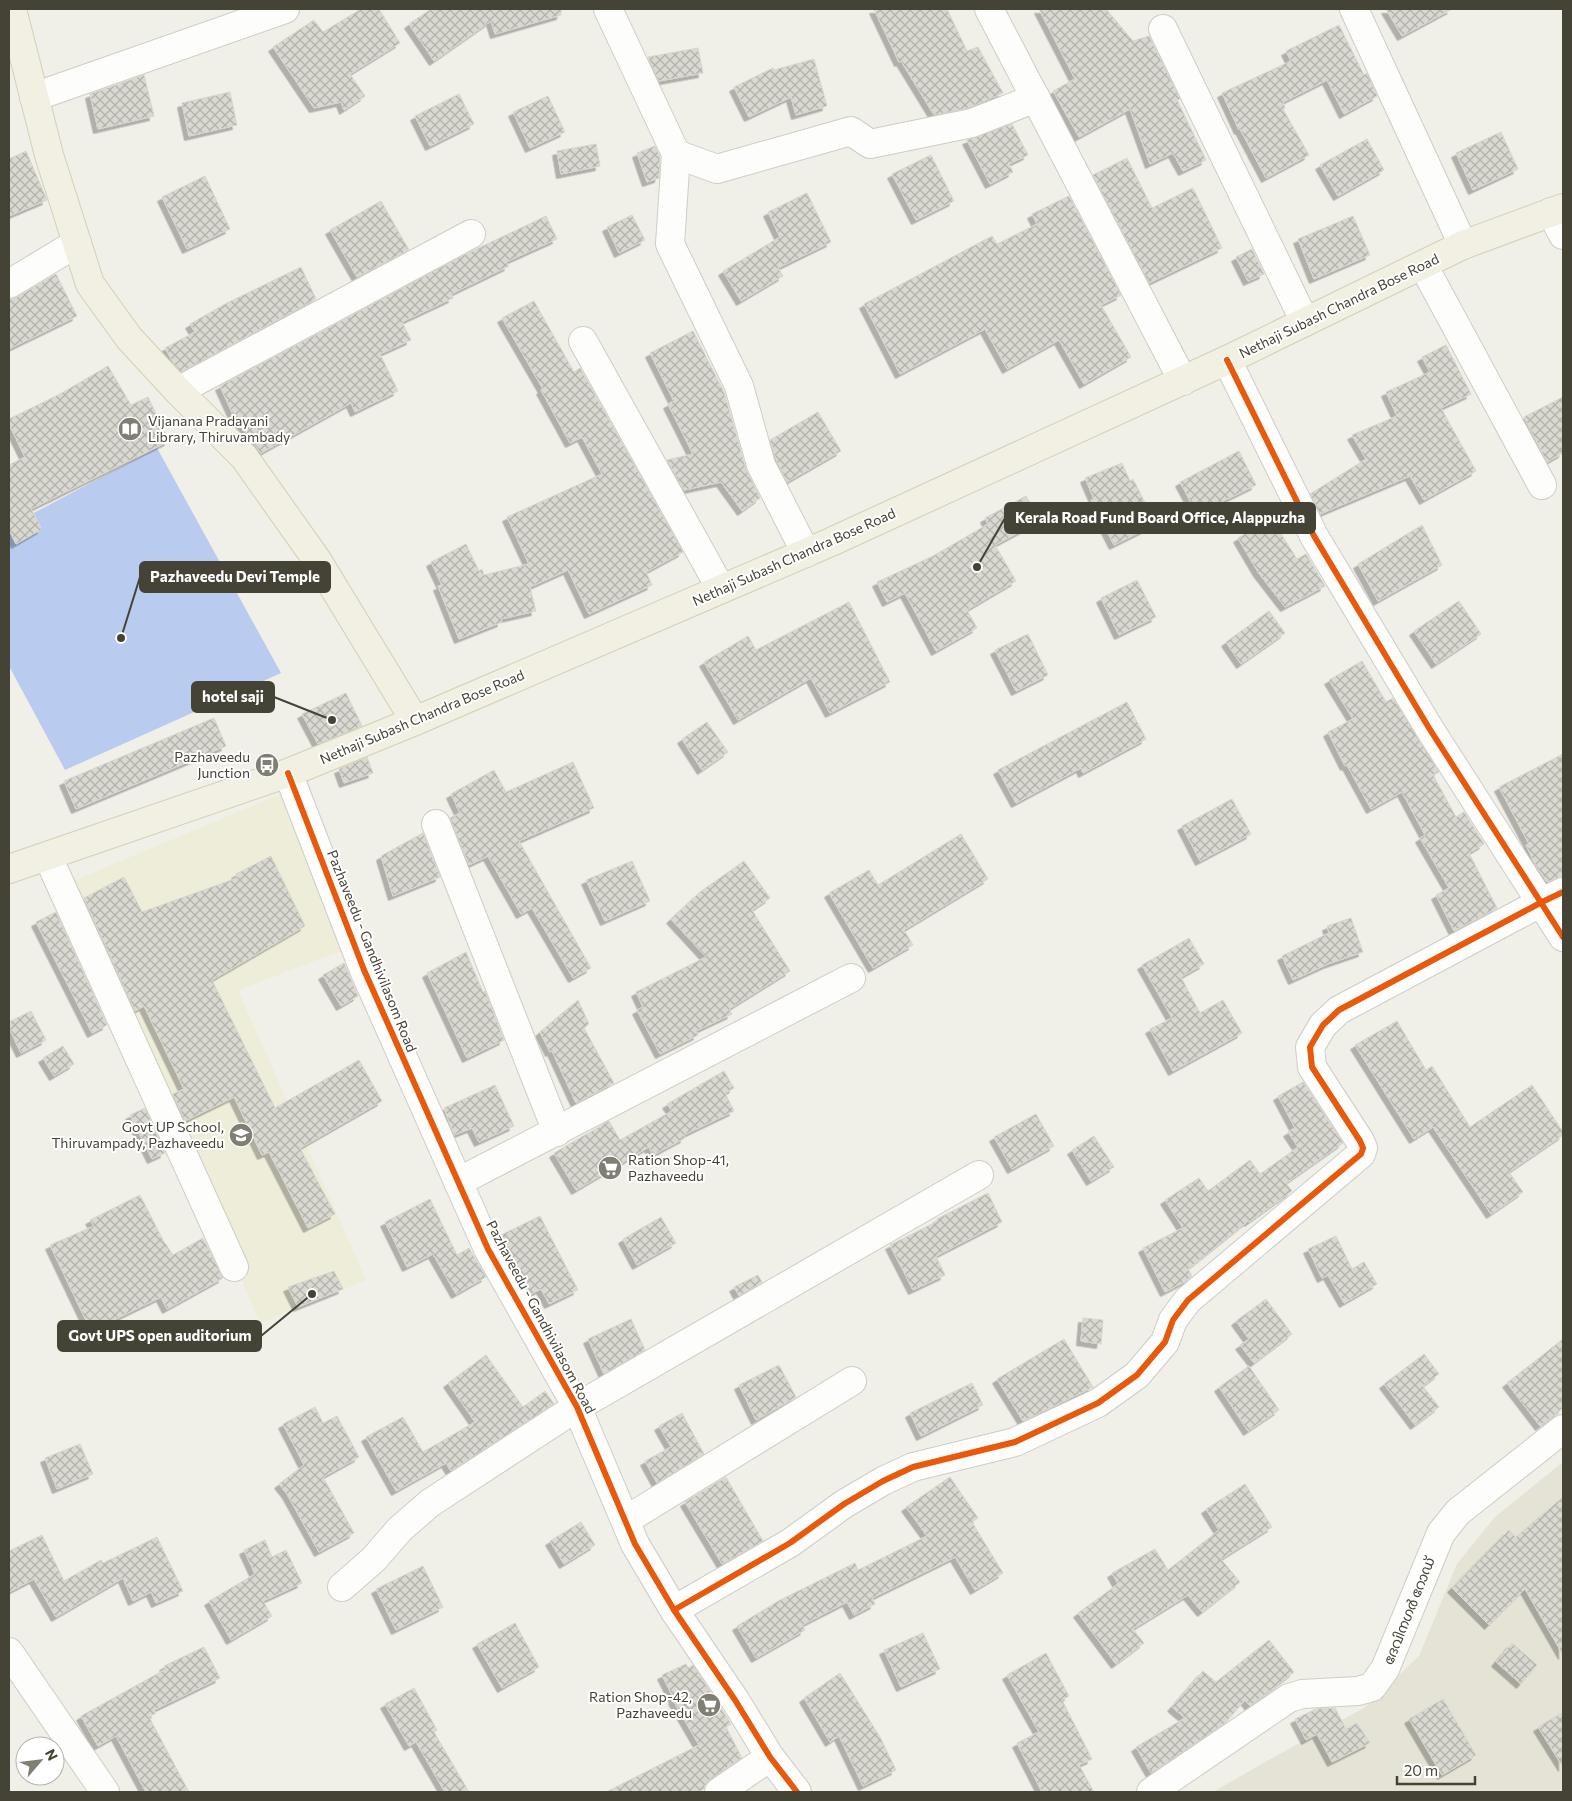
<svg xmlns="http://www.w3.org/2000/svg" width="1572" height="1801" viewBox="0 0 1572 1801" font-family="Commissioner,'Noto Sans Malayalam',sans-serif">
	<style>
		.residential { fill: #e4e3d5 }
		.education { fill: #eeedda }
		.water { fill: #b9cbee }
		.building { fill: url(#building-cross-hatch); stroke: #d8d7ce; filter: url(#shadow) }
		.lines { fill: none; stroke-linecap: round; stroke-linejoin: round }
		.minor-casing { stroke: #cecdc6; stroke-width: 30 }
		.major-casing { stroke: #d2d0b6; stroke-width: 30 }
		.minor { stroke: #fdfdfc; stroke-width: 28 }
		.major { stroke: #f1f0e3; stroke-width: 28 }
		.cycleway-casing { stroke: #fff; stroke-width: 9 }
		.cycleway { stroke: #e8590c; stroke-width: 6 }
		.labels { text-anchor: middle; stroke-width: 4; stroke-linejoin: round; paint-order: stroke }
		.street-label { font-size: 14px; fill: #454335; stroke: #fff }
		.poi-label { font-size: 14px; fill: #454335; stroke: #fff; text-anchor: end }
		.leader { fill: none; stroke: #454335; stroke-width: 2 }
		.callout-dot { fill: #454335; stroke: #fff; stroke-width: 2 }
		.callout { fill: #454335; stroke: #454335; stroke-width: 2 }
		.callout-label { font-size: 15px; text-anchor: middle; font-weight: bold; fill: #fff }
	</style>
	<defs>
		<pattern id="building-cross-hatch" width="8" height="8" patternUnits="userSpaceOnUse" patternTransform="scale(1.25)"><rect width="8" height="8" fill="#d9d8d1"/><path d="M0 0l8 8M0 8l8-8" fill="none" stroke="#b2b1aa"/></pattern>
		<filter id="shadow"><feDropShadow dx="-4.5" dy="4.5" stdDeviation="0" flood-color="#0004"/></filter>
	</defs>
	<rect width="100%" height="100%" fill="#f0efe8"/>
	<polygon class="residential" points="1563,1462 1563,1792 1213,1792 1274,1757 1364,1708 1419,1656 1457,1564 1495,1517"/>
	<polygon class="education" points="281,794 344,950 238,990 366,1280 260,1323 73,881"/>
	<polygon class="water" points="157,448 281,673 65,770 9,666 9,526"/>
	<g class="building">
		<polygon points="361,9 379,9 400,43 350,74 365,96 344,110 341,102 314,108 273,47 314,20 323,32"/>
		<polygon points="431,9 561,9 561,15 495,34 491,21 434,61 409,24"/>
		<polygon points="874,9 947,9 967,51 978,47 1003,93 968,108 934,115 901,61 899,62"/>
		<polygon points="1039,9 1106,9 1133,41 1149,36 1180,99 1177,100 1206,160 1183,171 1173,153 1150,164 1130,109 1079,137 1053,91 1075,79"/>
		<polygon points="1386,9 1452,9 1402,36"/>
		<polygon points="1339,25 1364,75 1367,73 1377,96 1344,114 1327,80 1283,102 1285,108 1283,109 1309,155 1266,178 1240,129 1239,130 1222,93 1291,61 1286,51"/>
		<polygon points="698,48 703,73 659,81 648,57"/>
		<polygon points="814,59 827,106 796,115 791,97 749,117 734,87 773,68 774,70"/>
		<polygon points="144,75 154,116 98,129 90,94"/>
		<polygon points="230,92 237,125 189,136 182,103"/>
		<polygon points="459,94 474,124 430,146 415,116"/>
		<polygon points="548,96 565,132 530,148 513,112"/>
		<polygon points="1012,124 1028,155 1009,164 1013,172 990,184 967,140"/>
		<polygon points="1501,132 1518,169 1473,190 1456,153"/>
		<polygon points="1367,139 1384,170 1338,196 1320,165"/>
		<polygon points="596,144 600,166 561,174 557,151"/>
		<polygon points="655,146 660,157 659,178 647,182 637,153"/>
		<polygon points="26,151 47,200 9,216 9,159"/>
		<polygon points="931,155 954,201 916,220 892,174"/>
		<polygon points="1127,158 1152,208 1193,188 1222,248 1149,283 1093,175"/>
		<polygon points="205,176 230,229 187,249 162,197"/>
		<polygon points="807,193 831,242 778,268 783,276 741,301 723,271 780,237 768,212"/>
		<polygon points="1069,196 1121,295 1101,305 1131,357 1084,384 1059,340 1007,369 985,329 900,374 864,304 992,236 997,244 1037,224 1032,214"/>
		<polygon points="381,201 409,250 357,277 330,230"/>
		<polygon points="632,215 645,240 619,253 607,227"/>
		<polygon points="546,216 557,239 506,262 509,266 451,294 453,298 402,322 411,340 380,354 398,391 355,412 351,403 261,453 234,417 220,386 464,255"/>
		<polygon points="1353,216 1370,255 1314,279 1298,239"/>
		<polygon points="1252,249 1264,274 1248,281 1236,257"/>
		<polygon points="301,267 316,299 181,372 174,364 165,348 195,332 190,324 227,303"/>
		<polygon points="56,274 77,316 9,349 9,300 17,297"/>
		<polygon points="534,301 574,372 580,368 683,552 646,572 652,585 589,614 568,570 530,587 536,611 501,619 502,622 459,639 438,586 442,585 431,562 466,544 479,571 482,569 484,575 529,564 507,517 602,474 582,437 570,443 541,390 543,389 502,318"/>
		<polygon points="693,331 724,392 746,469 760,498 742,511 721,482 684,490 667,460 693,454 668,404 674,401 650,353"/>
		<polygon points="1446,345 1471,394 1441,408 1476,471 1424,500 1410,476 1320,514 1310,494 1366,459 1352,435 1397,416 1386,392 1430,372 1422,357"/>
		<polygon points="108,366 131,405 148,397 169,441 31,509 42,529 16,544 9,530 9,465 25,457 9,424 9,419 60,394"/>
		<polygon points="1563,397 1563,453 1547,462 1524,417"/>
		<polygon points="818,412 841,451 787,482 776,459 770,440"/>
		<polygon points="1239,451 1256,485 1197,514 1180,482"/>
		<polygon points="1122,463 1130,481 1133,479 1156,524 1114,545 1091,500 1094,499 1085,478"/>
		<polygon points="1026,496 1040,521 995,545 1016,581 967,610 977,628 936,651 905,593 887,602 877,582 933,556 988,524 985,518"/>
		<polygon points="1271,518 1297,559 1306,554 1325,586 1285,607 1258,572 1238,538"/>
		<polygon points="1422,525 1442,565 1378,601 1358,564"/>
		<polygon points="1137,580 1156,617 1119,635 1101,598"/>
		<polygon points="1459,601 1481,634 1436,664 1414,631"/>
		<polygon points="849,602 890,682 830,713 811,678 738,720 704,662 748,636 756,650"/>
		<polygon points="1269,611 1285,633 1241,664 1226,642"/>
		<polygon points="1028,634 1048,675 1016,691 995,650"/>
		<polygon points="1362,661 1386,702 1393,698 1439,772 1433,775 1456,817 1464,812 1484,844 1469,853 1497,908 1454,931 1436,895 1449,888 1420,838 1425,835 1402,792 1371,809 1347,765 1345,766 1328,732 1353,719 1329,680"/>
		<polygon points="346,693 362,726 318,744 302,714"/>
		<polygon points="1127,702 1146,739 1083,773 1081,768 1016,803 998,770"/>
		<polygon points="214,718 226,746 76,809 64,781"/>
		<polygon points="707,722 728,752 702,770 682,739"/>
		<polygon points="1563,754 1563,876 1547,882 1535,864 1526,845 1529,844 1499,787"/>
		<polygon points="367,757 373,773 344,783 339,769"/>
		<polygon points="573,762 594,808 519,841 591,968 573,978 532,908 521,914 488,856 469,865 450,818 460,813 451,794 494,770 506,792"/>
		<polygon points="1232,799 1251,834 1200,861 1182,826"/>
		<polygon points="423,833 440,877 393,896 381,856"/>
		<polygon points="961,834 988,879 904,930 913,945 873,968 829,893 869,870 878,885"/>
		<polygon points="271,856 305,926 212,980 275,1108 359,1060 382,1101 300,1148 335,1214 308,1228 269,1152 262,1155 234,1097 185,1121 173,1094 184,1089 144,1006 135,1011 84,898 124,877 142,912 237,878 236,874"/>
		<polygon points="632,861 650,901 605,921 586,880"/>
		<polygon points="744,861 770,898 752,910 790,971 729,1009 732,1014 696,1031 698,1035 660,1054 637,1010 643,1007 636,992 706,957 671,919 700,892"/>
		<polygon points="56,912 107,1025 92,1033 36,922"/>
		<polygon points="1351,918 1363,952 1328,964 1293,980 1282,956 1329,933 1327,926"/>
		<polygon points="1189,938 1204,964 1181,977 1200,1013 1223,1000 1242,1033 1173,1071 1150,1029 1172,1018 1142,965"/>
		<polygon points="466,952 483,992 485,991 504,1040 467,1058 427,973"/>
		<polygon points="344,963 358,996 341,1006 323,975"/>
		<polygon points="578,1000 589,1024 584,1028 614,1083 576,1103 552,1051 550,1052 540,1032"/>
		<polygon points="31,1011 46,1040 21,1053 9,1028 9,1022"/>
		<polygon points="1397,1021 1426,1070 1432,1066 1470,1127 1532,1085 1563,1132 1563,1135 1509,1172 1523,1192 1491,1214 1433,1127 1414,1139 1355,1045"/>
		<polygon points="63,1046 74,1064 54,1076 43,1058"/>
		<polygon points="724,1071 734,1088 725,1093 734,1111 684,1135 685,1138 653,1155 649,1147 576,1190 554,1153 609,1121 620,1140 672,1111 667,1104"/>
		<polygon points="1303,1082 1343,1143 1286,1183 1292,1191 1249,1222 1248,1221 1188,1269 1192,1276 1186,1281 1165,1292 1143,1248 1183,1228 1165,1200 1199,1178 1208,1191 1250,1160 1260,1174 1298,1147 1288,1132 1295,1128 1278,1096"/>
		<polygon points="495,1085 514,1126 479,1142 472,1128 454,1135 444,1108"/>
		<polygon points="145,1108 165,1153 152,1159 130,1115"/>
		<polygon points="1036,1114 1054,1146 1012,1169 994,1137"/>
		<polygon points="1094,1136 1114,1167 1091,1181 1072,1150"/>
		<polygon points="988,1193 1002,1222 936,1256 945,1275 913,1290 890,1245 938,1221 937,1219"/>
		<polygon points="140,1195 163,1240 173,1255 203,1238 223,1278 167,1309 161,1297 91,1331 50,1245 94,1226 90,1220"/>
		<polygon points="430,1199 457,1255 469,1248 486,1277 456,1294 433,1254 407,1267 385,1222"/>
		<polygon points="540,1216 578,1290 549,1304 541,1289 531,1294 499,1236"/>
		<polygon points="661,1217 676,1243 637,1265 623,1239"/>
		<polygon points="1336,1236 1352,1269 1364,1262 1377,1284 1344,1303 1328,1275 1322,1278 1308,1249"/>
		<polygon points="334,1271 343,1289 298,1307 288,1287"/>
		<polygon points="758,1275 762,1282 739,1296 734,1287"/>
		<polygon points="1266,1299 1292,1334 1254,1363 1240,1345 1249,1339 1236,1321"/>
		<polygon points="1083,1318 1103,1320 1101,1344 1081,1341"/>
		<polygon points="631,1319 645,1350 604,1374 588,1339"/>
		<polygon points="1064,1339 1093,1387 1023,1421 997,1379"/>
		<polygon points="1563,1339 1563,1408 1540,1426 1507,1383"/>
		<polygon points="1424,1354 1439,1374 1423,1386 1439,1407 1415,1425 1384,1384"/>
		<polygon points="486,1355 523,1407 545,1391 554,1404 451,1471 446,1463 396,1491 366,1437 403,1417 423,1452 475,1422 448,1383"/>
		<polygon points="779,1365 796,1397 756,1420 739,1385"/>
		<polygon points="1249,1366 1279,1410 1248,1431 1219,1387"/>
		<polygon points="972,1383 983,1405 921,1436 910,1413"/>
		<polygon points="315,1407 323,1423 337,1416 359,1457 323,1477 354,1533 319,1552 287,1494 279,1484 304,1465 283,1424"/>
		<polygon points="682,1413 704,1454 657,1483 645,1461 671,1447 659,1426"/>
		<polygon points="80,1444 93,1474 57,1489 45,1458"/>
		<polygon points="726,1477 763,1541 722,1564 685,1502"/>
		<polygon points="950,1477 978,1518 972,1522 1003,1573 975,1590 955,1557 872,1598 875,1604 854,1615 847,1602 802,1625 805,1630 756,1658 737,1626 780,1600 855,1563 858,1570 927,1536 906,1507"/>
		<polygon points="1245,1484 1272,1527 1221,1559 1240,1582 1202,1612 1188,1595 1133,1629 1144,1643 1116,1664 1078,1613 1118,1584 1112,1573 1155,1549 1168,1570 1219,1530 1206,1509"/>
		<polygon points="1563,1497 1563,1655 1525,1589 1489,1625 1452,1588 1509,1530 1516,1537"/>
		<polygon points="581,1522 595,1545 564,1564 550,1541"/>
		<polygon points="42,1535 64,1581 101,1560 103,1563 157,1537 183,1591 156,1603 151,1592 133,1601 123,1578 56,1617 34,1579 9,1592 9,1551"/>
		<polygon points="265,1540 272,1557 286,1550 302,1583 263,1601 272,1616 231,1640 209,1601 255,1574 244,1550"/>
		<polygon points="423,1566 443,1607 396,1630 376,1589"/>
		<polygon points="515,1623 539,1667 502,1688 477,1644"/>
		<polygon points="923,1633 940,1669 901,1687 884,1650"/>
		<polygon points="1269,1640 1294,1672 1250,1706 1245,1700 1225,1723 1151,1773 1136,1747 1185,1718 1172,1707 1203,1671 1216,1682"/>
		<polygon points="1512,1643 1537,1665 1521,1684 1496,1662"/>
		<polygon points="204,1647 220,1678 154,1710 156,1713 149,1717 189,1792 146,1792 116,1736 98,1746 81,1716 166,1669 164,1666"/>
		<polygon points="1046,1653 1069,1696 1062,1700 1092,1759 1079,1765 1094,1792 1042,1792 1017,1743 1039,1732 1007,1675"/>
		<polygon points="686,1664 688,1668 693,1665 731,1724 726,1727 742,1758 710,1779 705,1785 704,1789 698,1792 606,1792 699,1745 673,1700 674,1699 662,1675"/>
		<polygon points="840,1673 880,1737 896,1770 863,1786 839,1736 830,1742 804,1698"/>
		<polygon points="414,1688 437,1730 434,1732 469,1792 445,1792 416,1742 409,1746 385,1704"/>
		<polygon points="1443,1699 1476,1755 1442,1775 1409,1719"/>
		<polygon points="1335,1708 1346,1729 1357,1723 1370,1743 1332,1762 1317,1734 1306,1740 1295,1719 1316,1709"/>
		<polygon points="1563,1712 1563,1767 1538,1727"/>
	</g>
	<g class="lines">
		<g class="minor-casing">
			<g id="minor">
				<polyline points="608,9 676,154 670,244 739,386 761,465 806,553"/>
				<polyline points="989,9 1183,381"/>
				<polyline points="1354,9 1463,245"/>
				<polyline points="1163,29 1305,322"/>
				<polyline points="34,97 285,9"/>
				<polyline points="676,154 717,169 851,131 870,144 972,123 1036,98"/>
				<polyline points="1551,212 1563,235"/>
				<polyline points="1423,265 1542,485"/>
				<polyline points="9,284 77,243"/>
				<polyline points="583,341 721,589"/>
				<polyline points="1227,360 1314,536 1429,728 1563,937"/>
				<polyline points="178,391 471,234"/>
				<polyline points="288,773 364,970 488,1249 577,1407 635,1544 674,1610 735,1700 770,1757 797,1792"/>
				<polyline points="436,824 557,1132"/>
				<polyline points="48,857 234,1267"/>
				<polyline points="458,1182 851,978"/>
				<polyline points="626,1520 852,1381"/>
				<polyline points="342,1587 374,1559 400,1529 430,1503 577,1407 979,1175"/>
				<polyline points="674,1610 790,1543 844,1504 883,1481 913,1467 1015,1442 1098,1403 1137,1375 1165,1342 1173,1320 1188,1300 1361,1154 1363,1148 1360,1141 1312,1067 1310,1047 1323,1025 1339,1010 1542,902 1563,892"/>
				<polyline points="9,1652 105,1792"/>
				<polyline points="719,1792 770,1757"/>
				<polyline points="1151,1792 1289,1698 1302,1694 1358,1691 1372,1687 1385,1669 1441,1533 1458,1512 1563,1429"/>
			</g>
		</g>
		<g class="major-casing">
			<g id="major">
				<polyline points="12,9 49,155 90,284 129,338 178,391 244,457 317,560 415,721"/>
				<polyline points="9,869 288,773 415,721 831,542 1227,360 1463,245 1563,208"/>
			</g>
		</g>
		<use href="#minor" class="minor"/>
		<use href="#major" class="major"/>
		<g class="cycleway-casing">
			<g id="cycleway">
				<polyline points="1227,360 1314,536 1429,728 1563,937"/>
				<polyline points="288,773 364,970 488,1249 577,1407 635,1544 674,1610 735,1700 770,1757 797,1792"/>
				<polyline points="674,1610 790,1543 844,1504 883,1481 913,1467 1015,1442 1098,1403 1137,1375 1165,1342 1173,1320 1188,1300 1361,1154 1363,1148 1360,1141 1312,1067 1310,1047 1323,1025 1339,1010 1542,902 1563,892"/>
			</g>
		</g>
		<use href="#cycleway" class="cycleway"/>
	</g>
	<defs>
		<g id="library-disc" transform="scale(1.25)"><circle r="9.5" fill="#817f74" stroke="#fff"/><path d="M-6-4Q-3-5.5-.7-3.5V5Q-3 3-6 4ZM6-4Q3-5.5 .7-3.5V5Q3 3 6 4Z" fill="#fff"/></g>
		<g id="bus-disc" transform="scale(1.25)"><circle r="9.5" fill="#817f74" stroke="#fff"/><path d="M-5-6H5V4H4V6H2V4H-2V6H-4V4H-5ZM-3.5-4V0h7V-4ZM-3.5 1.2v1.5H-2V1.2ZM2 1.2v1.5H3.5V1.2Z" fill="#fff"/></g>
		<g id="school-disc" transform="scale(1.25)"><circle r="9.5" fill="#817f74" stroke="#fff"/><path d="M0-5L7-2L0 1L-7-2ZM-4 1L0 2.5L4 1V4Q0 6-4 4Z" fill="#fff"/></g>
		<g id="supermarket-disc" transform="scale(1.25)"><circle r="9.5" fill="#817f74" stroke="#fff"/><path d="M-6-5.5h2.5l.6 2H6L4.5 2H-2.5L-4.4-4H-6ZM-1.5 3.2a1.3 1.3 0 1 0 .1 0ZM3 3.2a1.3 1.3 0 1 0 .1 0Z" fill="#fff"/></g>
	</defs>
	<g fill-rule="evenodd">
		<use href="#library-disc" x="130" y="429"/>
		<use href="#bus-disc" x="267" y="765"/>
		<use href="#school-disc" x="241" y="1135"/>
		<use href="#supermarket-disc" x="610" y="1168"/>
		<use href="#supermarket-disc" x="709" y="1705"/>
	</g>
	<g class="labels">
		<g class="street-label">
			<text transform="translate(1339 306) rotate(-26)" y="5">Nethaji Subash Chandra Bose Road</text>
			<text transform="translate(794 557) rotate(-24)" y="5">Nethaji Subash Chandra Bose Road</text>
			<text transform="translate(422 717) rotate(-23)" y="5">Nethaji Subash Chandra Bose Road</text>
			<text transform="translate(372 951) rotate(68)" y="5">Pazhaveedu - Gandhivilasom Road</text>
			<text transform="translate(541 1317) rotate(62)" y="5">Pazhaveedu - Gandhivilasom Road</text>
			<text transform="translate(1409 1611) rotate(-68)" y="5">ദേവിനഗർ റോഡ്</text>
		</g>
		<g class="poi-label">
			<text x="148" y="426" text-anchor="start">Vijanana Pradayani<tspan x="148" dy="16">Library, Thiruvambady</tspan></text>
			<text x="250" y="762">Pazhaveedu<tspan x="250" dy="16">Junction</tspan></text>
			<text x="224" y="1132">Govt UP School,<tspan x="224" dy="16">Thiruvampady, Pazhaveedu</tspan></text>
			<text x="628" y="1165" text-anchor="start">Ration Shop-41,<tspan x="628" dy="16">Pazhaveedu</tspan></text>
			<text x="692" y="1702">Ration Shop-42,<tspan x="692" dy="16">Pazhaveedu</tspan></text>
		</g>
	</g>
	<path class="leader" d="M977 567L1005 518M121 638L140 577M332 720L274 697M312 1294L261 1336"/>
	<g class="callout-dot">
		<circle cx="977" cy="567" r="5"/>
		<circle cx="121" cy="638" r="5"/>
		<circle cx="332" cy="720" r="5"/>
		<circle cx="312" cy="1294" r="5"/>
	</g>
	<g class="callout">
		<rect x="1005" y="503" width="310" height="30" rx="5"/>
		<rect x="140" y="562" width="190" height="30" rx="5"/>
		<rect x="192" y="682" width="82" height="30" rx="5"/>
		<rect x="58" y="1321" width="203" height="30" rx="5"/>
	</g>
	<g class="callout-label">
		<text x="1160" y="523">Kerala Road Fund Board Office, Alappuzha</text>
		<text x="235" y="582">Pazhaveedu Devi Temple</text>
		<text x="233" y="702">hotel saji</text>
		<text x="160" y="1341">Govt UPS open auditorium</text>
	</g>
	<rect width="1572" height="1801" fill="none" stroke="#454335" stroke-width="20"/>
	<g transform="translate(40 1761) rotate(62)"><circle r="24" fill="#ffffff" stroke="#b5b4ae"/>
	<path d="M0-4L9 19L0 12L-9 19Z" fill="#817f74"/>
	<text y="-8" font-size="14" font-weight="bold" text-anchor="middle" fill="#454335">N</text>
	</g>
	<path d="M1397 1776v8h78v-8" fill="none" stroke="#454335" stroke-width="2.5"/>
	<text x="1404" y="1776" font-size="15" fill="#454335" stroke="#ffffff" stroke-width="4" paint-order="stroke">20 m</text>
</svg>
